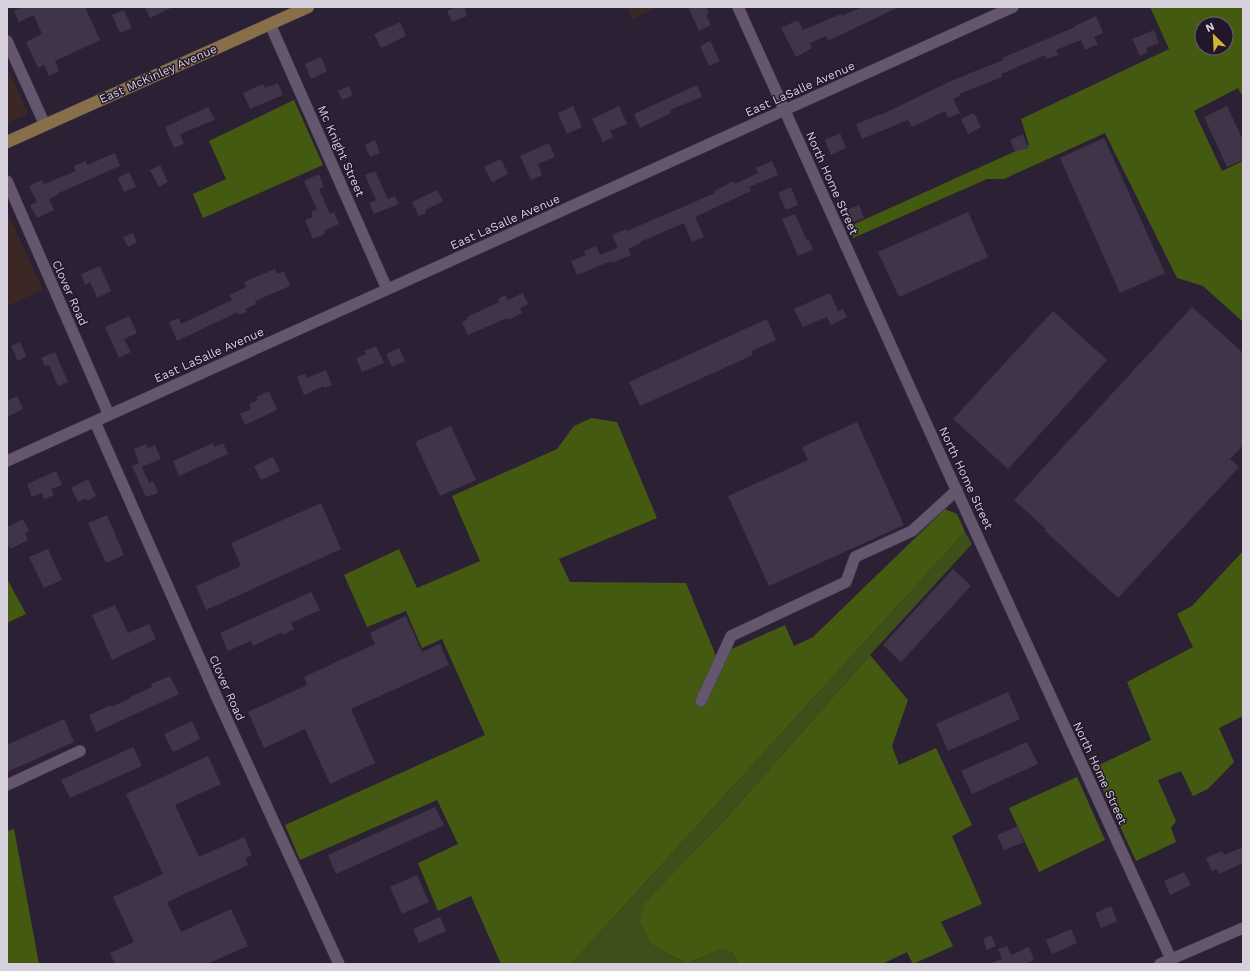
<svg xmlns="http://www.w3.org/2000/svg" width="1250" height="971" viewBox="0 0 1250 971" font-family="'Work Sans',sans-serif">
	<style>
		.commercial { fill: #3b2825 }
		.green { fill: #3e4f19 }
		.forest { fill: #455a11; fill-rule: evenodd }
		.building { fill: #403449 }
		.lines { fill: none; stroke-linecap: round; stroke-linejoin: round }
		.minor-casing { stroke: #473c4e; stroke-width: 12 }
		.major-casing { stroke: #473c4e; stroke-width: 13 }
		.minor { stroke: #63566d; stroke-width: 11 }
		.major { stroke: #866f49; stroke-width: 12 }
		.labels { text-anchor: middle; stroke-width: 3; stroke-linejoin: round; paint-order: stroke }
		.street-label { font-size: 12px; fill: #d6cfdc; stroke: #22172a }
	</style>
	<rect width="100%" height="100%" fill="#2c2035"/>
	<g class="commercial">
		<polygon points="627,7 659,7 632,19"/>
		<polygon points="7,68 27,111 26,115 7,123"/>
		<polygon points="7,212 43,290 7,306"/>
	</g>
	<g class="green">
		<polygon points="965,532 972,544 870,655 730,814 646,901 652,945 687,964 571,964"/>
		<polygon points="722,947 733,953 738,964 688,964"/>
	</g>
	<g class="forest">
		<path d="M1150,7H1243V97L1238,88L1194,111L1222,171L1243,161V322L1203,286L1177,278L1105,133L1004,179H987L853,238L848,227L1029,145L1021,119L1169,49ZM1202,24H1226V48H1202Z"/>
		<polygon points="294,100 323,165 203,218 193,194 226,179 209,141"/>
		<polygon points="591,418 617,422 657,518 559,559 570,582 686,583 716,656 785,625 794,646 813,637 945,509 957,514 965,532 571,964 501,964 471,896 438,911 418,863 458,844 437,800 300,860 285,825 485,735 442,639 422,648 406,611 367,627 344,575 399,549 417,588 480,561 452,496 557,449 574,426"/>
		<polygon points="1243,551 1243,716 1219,728 1234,762 1208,789 1193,796 1181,771 1158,780 1176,821 1171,828 1176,842 1136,861 1093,768 1151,740 1127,682 1193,647 1177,614 1192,606"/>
		<polygon points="7,579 26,614 7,623"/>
		<polygon points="870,655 908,700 892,746 899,765 936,748 972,825 952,836 982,904 941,922 953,946 913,964 907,952 882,964 738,964 733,953 722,948 687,964 652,945 640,920 646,901 730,814"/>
		<polygon points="1077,777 1105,840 1039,872 1009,808"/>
		<polygon points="14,829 39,964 7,964 7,831"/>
	</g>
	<g class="building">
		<polygon points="23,7 85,7 100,40 55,61 59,71 49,76 44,65 38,68 26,42 42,34 34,15 19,22 14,11"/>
		<polygon points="145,7 173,7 150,18"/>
		<polygon points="456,7 464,7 467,16 452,22 447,11"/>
		<polygon points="688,7 706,7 709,14 706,15 711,25 699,31"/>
		<polygon points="862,7 899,7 828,41 826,36 810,43 812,48 796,57 781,28 798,20 803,30 841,14 842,16"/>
		<polygon points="124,10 132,28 120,33 112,15"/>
		<polygon points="1096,16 1103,33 1094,37 1098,44 1085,50 1081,40 1056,50 1058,55 1047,59 1045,55 1001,74 1002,77 959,94 960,96 953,99 960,113 948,118 945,111 912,127 908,120 862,139 856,124 887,112 953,80 1003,60 1002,58 1075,27 1075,26"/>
		<polygon points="400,22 406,36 381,48 374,34"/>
		<polygon points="1154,30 1159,43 1146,48 1148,52 1140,56 1132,39"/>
		<polygon points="710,41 720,61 709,66 700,46"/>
		<polygon points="321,57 327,71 311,79 305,64"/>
		<polygon points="278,83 283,95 250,109 243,93 263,84 265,88"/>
		<polygon points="697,85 702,97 670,110 671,113 640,128 634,114"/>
		<polygon points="349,86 353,95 342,100 338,91"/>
		<polygon points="573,106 582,127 567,134 558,113"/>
		<polygon points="619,106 627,124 610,131 613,137 603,142 592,119"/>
		<polygon points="1227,106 1243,140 1243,160 1227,167 1204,117"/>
		<polygon points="208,107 215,120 180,134 184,144 174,148 165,127"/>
		<polygon points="974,113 981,127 968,134 961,119"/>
		<polygon points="840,133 846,148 831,155 825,140"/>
		<polygon points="1023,134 1028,148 1015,152 1010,140"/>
		<polygon points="1104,138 1165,273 1120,293 1060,158"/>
		<polygon points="375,140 380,153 370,157 365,145"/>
		<polygon points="549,143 555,157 538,164 542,175 531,180 520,156"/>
		<polygon points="115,153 120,166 59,193 59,194 49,199 54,210 37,218 30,205 37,202 29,186 42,180 44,184 76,171 74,166 86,161 87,165"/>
		<polygon points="501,159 508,174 492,182 484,167"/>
		<polygon points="772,161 778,175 749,187 751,191 695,217 704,237 692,242 684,223 640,242 641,243 628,249 631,255 612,263 611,261 577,275 571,261 586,255 584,251 596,246 600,255 618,248 612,235 626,229 627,231 715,193 714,191 734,181 735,184 758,173 756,168"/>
		<polygon points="160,165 168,182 159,187 150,170"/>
		<polygon points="375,171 388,199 395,196 399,204 374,214 369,203 376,200 365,175"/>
		<polygon points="129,172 136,187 124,192 118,178"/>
		<polygon points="319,174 324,187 319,189 330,214 334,212 339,224 324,231 325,234 313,239 305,220 313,217 311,212 317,209 304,181"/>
		<polygon points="791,187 798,205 786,210 778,193"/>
		<polygon points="437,190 443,201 425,210 426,213 419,216 412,202"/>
		<polygon points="859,205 864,218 853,222 847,210"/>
		<polygon points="968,212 988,257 899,297 878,252"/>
		<polygon points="795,214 807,241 809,240 813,250 798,256 782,219"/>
		<polygon points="133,233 137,242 128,247 123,237"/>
		<polygon points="100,266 111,291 97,298 90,282 85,285 81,274"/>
		<polygon points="275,269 278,274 284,271 290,286 255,301 256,304 245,309 247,312 239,315 238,312 177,341 169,322 179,318 181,324 232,300 229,295 246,287 244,282"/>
		<polygon points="523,293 528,304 520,308 522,313 508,320 507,318 468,335 462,322 468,319 467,317 499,302 498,299 505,295 508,300"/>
		<polygon points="830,293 838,311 843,309 847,317 831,325 827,317 803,327 794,309"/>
		<polygon points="1192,307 1243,353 1243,445 1230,459 1239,467 1118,598 1044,530 1046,529 1014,500"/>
		<polygon points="1053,311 1107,360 1008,469 953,419"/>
		<polygon points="129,316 137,333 124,339 131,352 119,358 105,327"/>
		<polygon points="767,319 776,340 751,351 753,355 640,406 629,382"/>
		<polygon points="20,342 26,356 18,361 11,346"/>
		<polygon points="376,346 384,363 362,372 356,358 366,354 364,351"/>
		<polygon points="399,348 405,361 392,367 386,354"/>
		<polygon points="55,352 68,382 58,386 49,365 45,366 41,358"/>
		<polygon points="326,370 332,385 324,388 324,386 304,395 297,377 305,374 307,378"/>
		<polygon points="269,391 277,410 245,425 240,414 251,409 249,404 258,400 256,397"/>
		<polygon points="17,396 23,409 7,417 7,401"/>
		<polygon points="857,422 904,525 769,586 728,496 808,460 802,447"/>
		<polygon points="451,426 476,480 440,496 415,442"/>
		<polygon points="213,443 214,447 223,443 228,454 179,476 173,461"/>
		<polygon points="146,444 148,448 155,445 161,459 142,467 149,483 153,481 158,493 146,497 132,466 139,463 134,449"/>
		<polygon points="273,457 280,471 261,480 254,466"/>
		<polygon points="56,471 62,485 51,489 54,495 44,499 42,493 32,497 27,484"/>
		<polygon points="88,479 96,496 87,501 86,498 78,502 71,488"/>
		<polygon points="321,503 341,549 206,610 196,586 241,566 231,543"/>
		<polygon points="107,515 124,555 106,563 88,523"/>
		<polygon points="23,519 29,531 25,533 28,540 10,549 9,546 7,547 7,527"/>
		<polygon points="48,549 62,580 44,588 29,557"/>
		<polygon points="953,569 971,586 901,662 883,645"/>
		<polygon points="311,592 320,610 291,623 294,629 283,635 282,632 253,646 251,641 228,651 220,633"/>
		<polygon points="115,605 128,633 149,624 156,639 112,660 92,615"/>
		<polygon points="406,616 422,652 440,644 449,665 351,709 375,763 330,784 305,729 264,748 248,712 307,685 304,677 375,644 370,633"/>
		<polygon points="170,676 179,694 96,732 89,715 111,705 111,707 131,698 130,697 152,687 151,684"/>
		<polygon points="1008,692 1020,719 948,751 936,724"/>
		<polygon points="64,719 74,742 7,772 7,745"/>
		<polygon points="192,721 200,739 173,752 164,734"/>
		<polygon points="1027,742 1038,764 972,794 961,771"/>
		<polygon points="133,747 142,766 70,798 61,780"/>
		<polygon points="208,756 221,784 175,805 199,857 244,837 252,855 245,859 248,865 167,902 181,932 231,909 248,946 207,964 115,964 110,953 134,942 113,897 163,874 126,794"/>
		<polygon points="435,807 444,825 336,874 328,855"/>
		<polygon points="1018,826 1024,842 1004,850 997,835"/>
		<polygon points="1243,847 1243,863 1219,874 1217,869 1212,871 1206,858 1222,851 1224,855"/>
		<polygon points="1184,872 1191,885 1170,895 1164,881"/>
		<polygon points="417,875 429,902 402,914 390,887"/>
		<polygon points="1111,906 1117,921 1101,928 1095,913"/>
		<polygon points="440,917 446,931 419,943 413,929"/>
		<polygon points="1071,929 1077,943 1052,954 1046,940"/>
		<polygon points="991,935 996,946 987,950 983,939"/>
		<polygon points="1007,946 1011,955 1029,947 1034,960 1025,964 989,964 1002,959 998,949"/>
	</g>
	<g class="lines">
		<g class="minor-casing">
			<g id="minor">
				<polyline points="738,7 949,474 1171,959"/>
				<polyline points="270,24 387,289"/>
				<polyline points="7,41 45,125"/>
				<polyline points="7,181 109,415"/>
				<polyline points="95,422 218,700 339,964"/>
				<polyline points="7,461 1013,7"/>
				<polyline points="701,701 731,636 846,582 855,557 912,531 957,490"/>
				<polyline points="7,785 80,751"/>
				<polyline points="1160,964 1243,928"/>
			</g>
		</g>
		<g class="major-casing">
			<polyline id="major" points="7,142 308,7"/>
		</g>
		<use href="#minor" class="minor"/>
		<use href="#major" class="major"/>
	</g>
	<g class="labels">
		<g class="street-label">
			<text transform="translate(158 74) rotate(-24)" y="4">East McKinley Avenue</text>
			<text transform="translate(800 89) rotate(-24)" y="4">East LaSalle Avenue</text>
			<text transform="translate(341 151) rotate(66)" y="4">Mc Knight Street</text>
			<text transform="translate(832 183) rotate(66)" y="4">North Home Street</text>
			<text transform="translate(505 222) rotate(-24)" y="4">East LaSalle Avenue</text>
			<text transform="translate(70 293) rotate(66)" y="4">Clover Road</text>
			<text transform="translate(209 355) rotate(-24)" y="4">East LaSalle Avenue</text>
			<text transform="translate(966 478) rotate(65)" y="4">North Home Street</text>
			<text transform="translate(227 688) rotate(66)" y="4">Clover Road</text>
			<text transform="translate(1100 773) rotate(65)" y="4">North Home Street</text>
		</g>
	</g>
	<rect width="1250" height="971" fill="none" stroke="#d6cfdc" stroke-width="16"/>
	<g transform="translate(1214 36) rotate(336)"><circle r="19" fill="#22172a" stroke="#6a6171"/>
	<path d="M0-3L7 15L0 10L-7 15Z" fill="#d5b534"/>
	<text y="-6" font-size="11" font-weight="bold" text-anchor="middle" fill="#d6cfdc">N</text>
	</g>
</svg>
